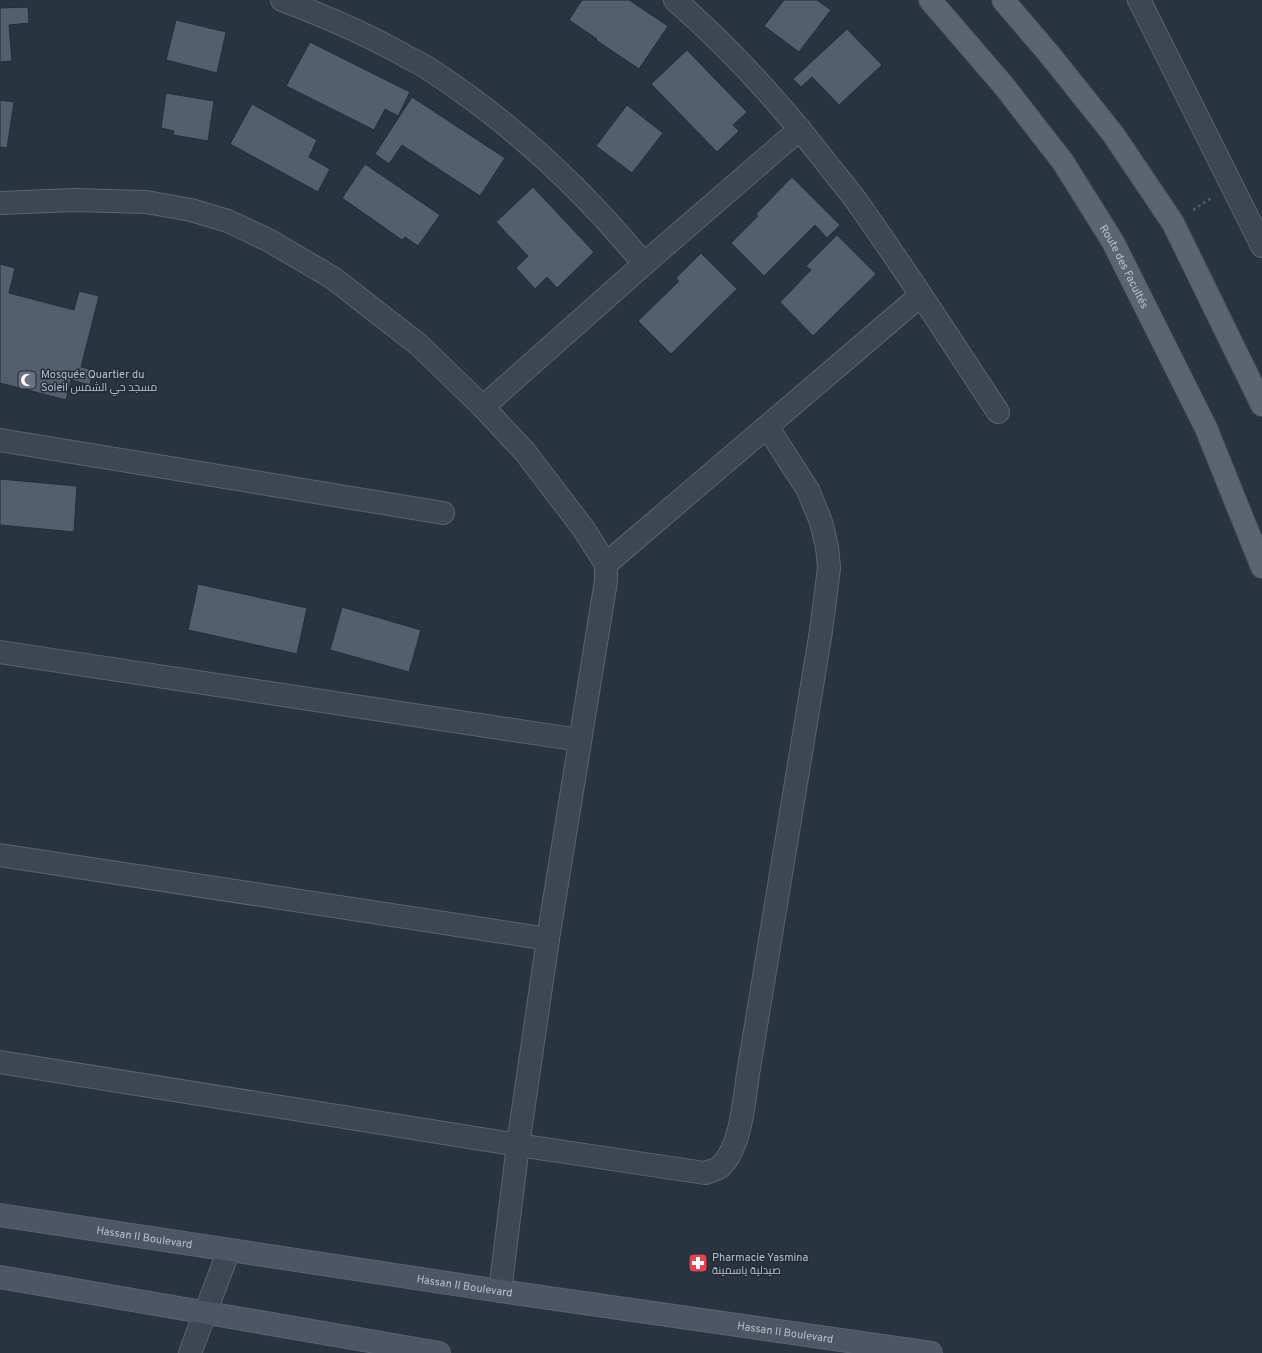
<svg xmlns="http://www.w3.org/2000/svg" width="1262" height="1353" viewBox="0 0 1262 1353" font-family="Overpass,Cairo,sans-serif">
	<style>
		.building { fill: #535f6c; stroke: #242d39 }
		.lines { fill: none; stroke-linecap: round; stroke-linejoin: round }
		.minor-casing { stroke: #5b646f; stroke-width: 24 }
		.secondary-casing { stroke: #5b646f; stroke-width: 24 }
		.primary-casing { stroke: #474f5b; stroke-width: 24 }
		.path { stroke: #4b5f61; stroke-width: 2.5; stroke-dasharray: 3 3; stroke-linecap: butt }
		.minor { stroke: #3d4651; stroke-width: 22 }
		.secondary { stroke: #4c5664; stroke-width: 22 }
		.primary { stroke: #5b6571; stroke-width: 22 }
		.labels { text-anchor: middle; stroke-width: 3; stroke-linejoin: round; paint-order: stroke }
		.street-label { font-size: 11px; fill: #bac1cb; stroke: #222b37 }
		.poi-label { font-size: 11px; fill: #bac1cb; stroke: #222b37; text-anchor: start }
	</style>
	<rect width="100%" height="100%" fill="#293441"/>
	<g class="building">
		<polygon points="582,0 629,0 668,26 639,69 596,40 597,39 569,20"/>
		<polygon points="784,0 817,0 831,10 799,52 764,26"/>
		<polygon points="28,7 29,23 9,25 12,61 0,62 0,8"/>
		<polygon points="176,20 226,32 217,73 166,60"/>
		<polygon points="847,29 882,65 839,105 812,77 801,87 793,79"/>
		<polygon points="310,42 410,92 398,116 385,109 374,130 286,86"/>
		<polygon points="687,50 747,112 733,125 739,131 717,152 651,84"/>
		<polygon points="166,93 214,101 208,141 173,135 174,131 161,128"/>
		<polygon points="412,97 505,158 480,196 402,145 389,164 375,154"/>
		<polygon points="0,100 14,102 7,148 0,147"/>
		<polygon points="252,104 317,140 309,157 330,169 318,192 230,144"/>
		<polygon points="627,105 663,133 632,173 596,146"/>
		<polygon points="365,164 440,215 418,246 405,237 402,240 342,198"/>
		<polygon points="792,177 840,225 827,238 815,225 764,276 731,243 758,216 756,214"/>
		<polygon points="533,187 594,252 557,288 547,277 535,289 516,268 528,256 496,222"/>
		<polygon points="837,235 876,274 813,336 780,302 811,270 806,266"/>
		<polygon points="701,253 737,289 671,354 638,321 679,281 676,278"/>
		<polygon points="0,264 15,268 9,293 74,310 79,291 99,296 81,367 93,370 90,385 71,380 66,400 0,383"/>
		<polygon points="0,479 77,486 74,532 0,525"/>
		<polygon points="198,584 307,608 297,654 188,630"/>
		<polygon points="342,607 421,630 409,672 330,650"/>
	</g>
	<g class="lines">
		<g class="minor-casing">
			<g id="minor">
				<path d="M282,0C322,15 362,32 400,53C410,59 420,63 429,69C512,123 582,188 644,264"/>
				<path d="M675,0C731,49 780,103 825,161C837,177 851,192 862,209C909,275 953,344 998,412"/>
				<polyline points="1139,0 1262,246"/>
				<polyline points="0,203 75,200 146,202 191,210 228,221 270,241 333,278 419,345 483,407 525,452 583,528 606,564 606,581 548,939 518,1145 500,1291"/>
				<polyline points="483,407 644,264 800,129"/>
				<polyline points="0,440 443,513"/>
				<polyline points="606,564 921,295"/>
				<polyline points="0,652 579,740"/>
				<polyline points="0,855 548,939"/>
				<path d="M0,1062L518,1145L705,1173C710,1171 716,1170 720,1167C741,1148 744,1101 748,1074L821,631L829,568L827,547L821,522L808,490L768,428"/>
				<polyline points="190,1353 229,1250"/>
			</g>
		</g>
		<g class="secondary-casing">
			<g id="secondary">
				<path id="s1" d="M0,1215L500,1291L931,1353"/>
				<polyline points="0,1277 439,1353"/>
			</g>
		</g>
		<g class="primary-casing">
			<g id="primary">
				<path id="s2" d="M930,0L1004,86L1063,162L1113,242L1206,428L1262,567"/>
				<polyline points="1003,0 1050,55 1113,134 1173,223 1262,405"/>
			</g>
		</g>
		<polyline class="path" points="1193,210 1211,198"/>
		<use href="#minor" class="minor"/>
		<use href="#secondary" class="secondary"/>
		<use href="#primary" class="primary"/>
	</g>
	<defs>
		<g id="mosque-square" transform="scale(1)"><rect x="-9" y="-9" width="18" height="18" rx="4" fill="#6b7280" stroke="#222b37"/><path d="M3.5-4.9A6 6 0 1 0 3.5 4.9A5 5 0 1 1 3.5-4.9Z" fill="#fff"/></g>
		<g id="pharmacy-square" transform="scale(1)"><rect x="-9" y="-9" width="18" height="18" rx="4" fill="#e0444e" stroke="#222b37"/><path d="M-2-6h4v4h4v4h-4v4h-4v-4h-4v-4h4Z" fill="#fff"/></g>
	</defs>
	<g fill-rule="evenodd">
		<use href="#mosque-square" x="27" y="380"/>
		<use href="#pharmacy-square" x="698" y="1263"/>
	</g>
	<g class="labels">
		<g class="street-label">
			<text dy="4" stroke="none"><textPath href="#s2" startOffset="331">Route des Facultés</textPath></text>
			<text dy="4" stroke="none"><textPath href="#s1" startOffset="146">Hassan II Boulevard</textPath></text>
			<text dy="4" stroke="none"><textPath href="#s1" startOffset="470">Hassan II Boulevard</textPath></text>
			<text dy="4" stroke="none"><textPath href="#s1" startOffset="794">Hassan II Boulevard</textPath></text>
		</g>
		<g class="poi-label">
			<text x="41" y="378">Mosquée Quartier du<tspan x="41" dy="13">Soleil مسجد حي الشمس</tspan></text>
			<text x="712" y="1261">Pharmacie Yasmina<tspan x="712" dy="13">صيدلية ياسمينة</tspan></text>
		</g>
	</g>
</svg>
